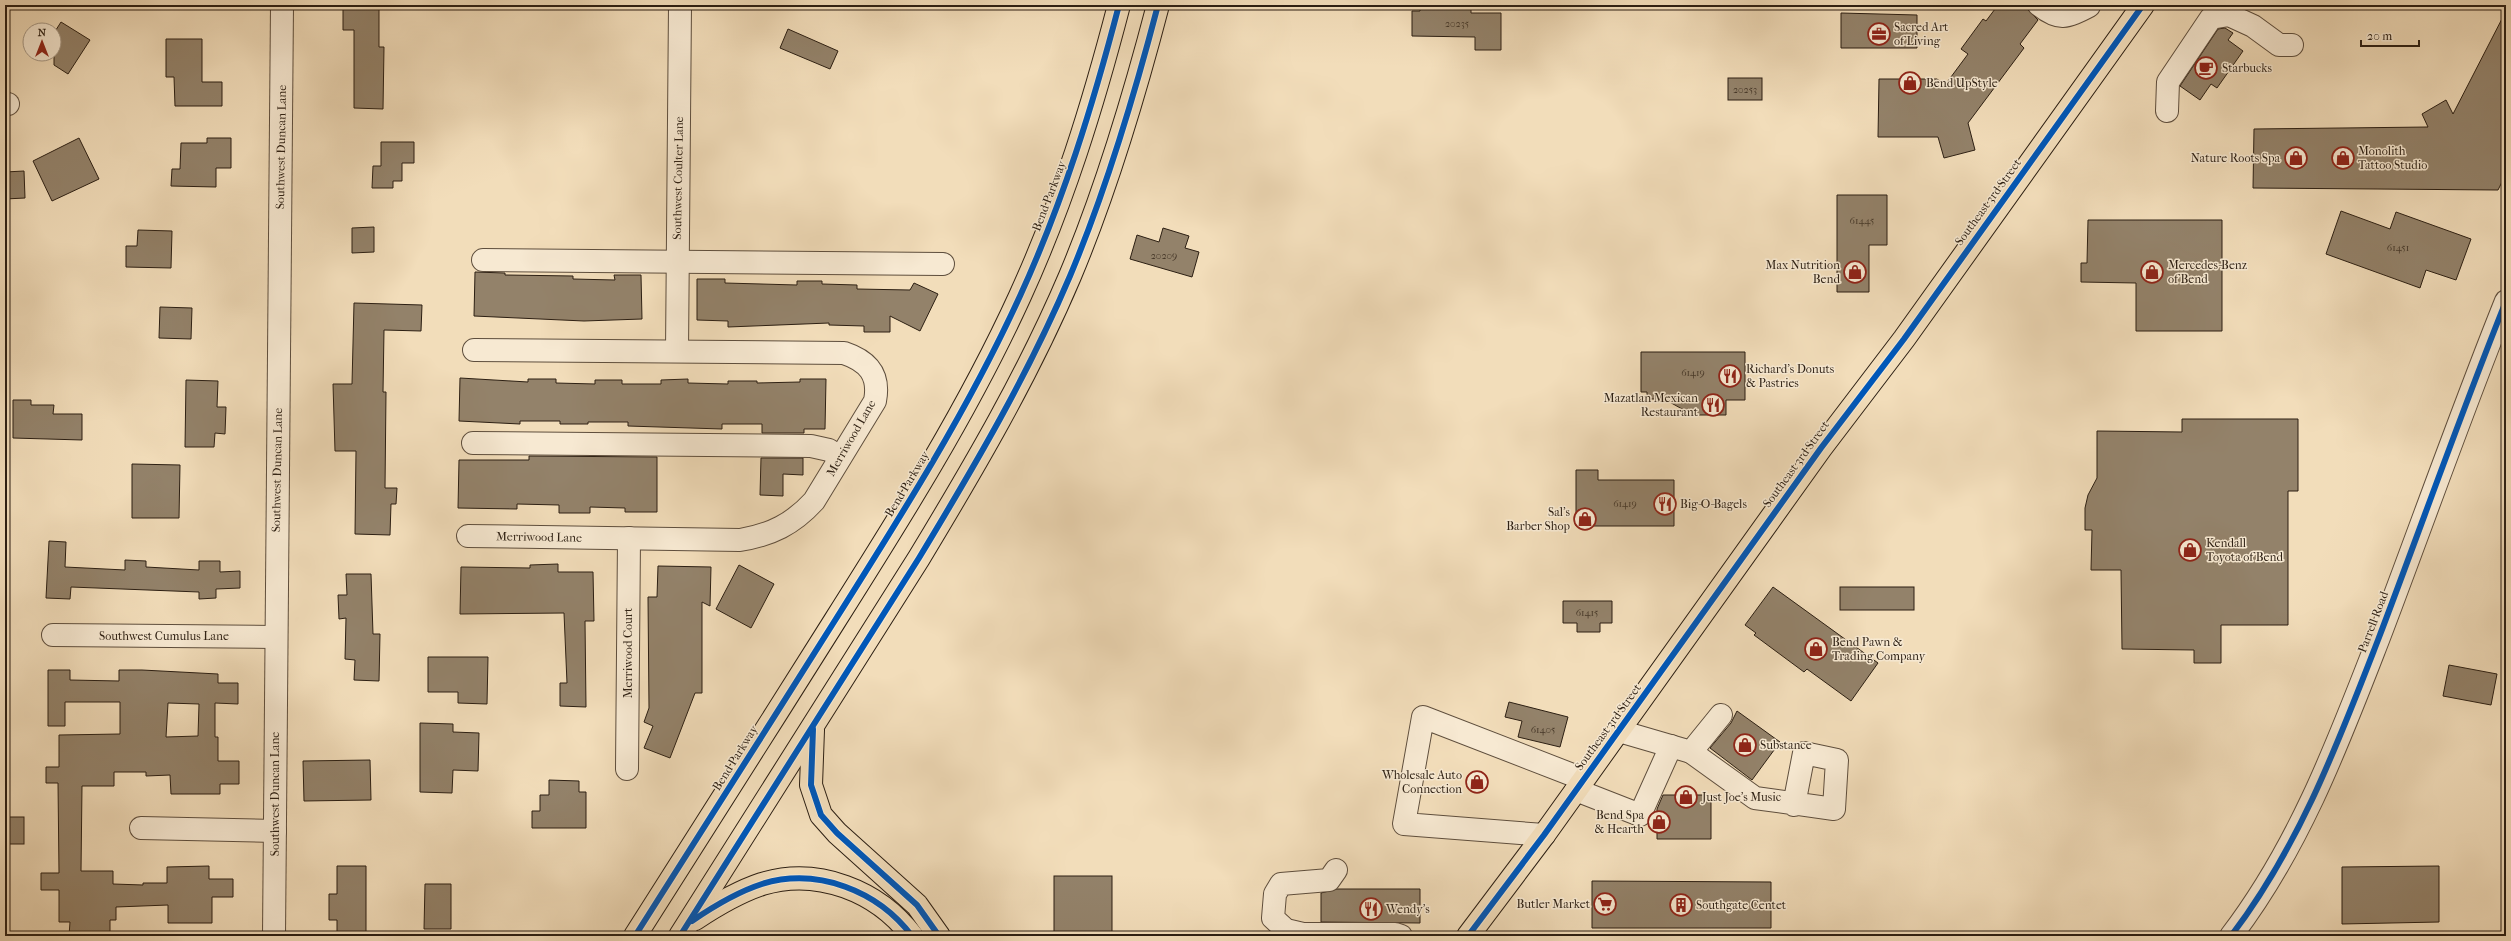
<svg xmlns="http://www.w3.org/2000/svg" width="2511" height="941" viewBox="0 0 2511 941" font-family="'IM FELL French Canon',serif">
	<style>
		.building { fill: #93826a; stroke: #2c1f13; fill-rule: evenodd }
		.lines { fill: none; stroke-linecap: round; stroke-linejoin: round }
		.minor-casing { stroke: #5e4e3d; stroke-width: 24 }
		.major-casing { stroke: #2c1f13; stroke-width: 24 }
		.highway-casing { stroke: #2c1f13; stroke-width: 24 }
		.minor { stroke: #f7e9d2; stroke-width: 22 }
		.major { stroke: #f2ddba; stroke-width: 22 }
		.highway { stroke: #f2ddba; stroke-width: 22 }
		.cycleway-casing { stroke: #f7e9d2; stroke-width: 8 }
		.cycleway { stroke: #0057b8; stroke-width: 6 }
		.labels { text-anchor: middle; stroke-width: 3; stroke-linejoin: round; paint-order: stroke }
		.number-label { font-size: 10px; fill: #463829 }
		.poi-label { font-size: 12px; fill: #2c1f13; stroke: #f7e9d2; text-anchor: start }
		.street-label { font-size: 12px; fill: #2c1f13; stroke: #f7e9d2 }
	</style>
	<rect width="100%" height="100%" fill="#f2ddba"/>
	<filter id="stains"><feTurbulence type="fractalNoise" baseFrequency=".005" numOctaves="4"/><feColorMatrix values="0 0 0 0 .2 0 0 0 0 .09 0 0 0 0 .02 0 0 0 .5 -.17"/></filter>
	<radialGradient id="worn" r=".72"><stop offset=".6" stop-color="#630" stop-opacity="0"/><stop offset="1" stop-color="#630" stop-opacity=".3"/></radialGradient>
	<g class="building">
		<polygon points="343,5 379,5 379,47 384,47 383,109 354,108 354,30 343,30"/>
		<polygon points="1998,5 2027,5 2028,10 2038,20 2020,44 2024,48 1968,123 1975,150 1944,158 1938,137 1878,137 1879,79 1937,79 1945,85 1968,54 1961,49 1983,19 1986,21"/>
		<polygon points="1420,6 1471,7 1471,13 1501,13 1501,50 1475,50 1475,37 1412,36 1412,11 1420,11"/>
		<polygon points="2506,11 2506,174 2498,190 2253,188 2254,129 2428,127 2422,114 2446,100 2453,114"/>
		<polygon points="1841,13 1917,15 1917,48 1841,48"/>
		<polygon points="61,22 90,40 68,74 54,65 54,33"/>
		<polygon points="2225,28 2233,33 2228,40 2243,51 2217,88 2211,84 2200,100 2180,86 2218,29"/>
		<polygon points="788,29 838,51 830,69 780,48"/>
		<polygon points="166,39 202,39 202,82 222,82 222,106 175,106 174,77 166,77"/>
		<rect x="1728" y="78" width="34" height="22"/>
		<polygon points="79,138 99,179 52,201 33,161"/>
		<polygon points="207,138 231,138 231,168 216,168 216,187 171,186 172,169 180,169 181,143 207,143"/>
		<polygon points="381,142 414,142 414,163 402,163 402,181 393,181 393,188 372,188 373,166 381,166"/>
		<polygon points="24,171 25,198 5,199 5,172"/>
		<polygon points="1837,195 1887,195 1887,245 1869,245 1869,292 1837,292"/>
		<polygon points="2341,211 2390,229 2396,212 2471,239 2456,280 2426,270 2420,288 2326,254"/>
		<polygon points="2088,220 2222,220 2222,331 2136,331 2136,283 2081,282 2081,263 2087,263"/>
		<polygon points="374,227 374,252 352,253 352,228"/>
		<polygon points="1163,228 1189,236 1185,248 1199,252 1192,277 1130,259 1137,235 1159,242"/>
		<polygon points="138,230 172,231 171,268 126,267 126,246 137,246"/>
		<polygon points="475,272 505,273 505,275 573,276 573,279 615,280 614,275 641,275 642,319 584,321 474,316"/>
		<polygon points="697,279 725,279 725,283 797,285 797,281 822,281 822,284 857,285 857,289 910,290 914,283 938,294 920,331 890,316 890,332 864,332 864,326 829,325 829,323 728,327 728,321 697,320"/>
		<polygon points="354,303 422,305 421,331 384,330 383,392 386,392 385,488 397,488 396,504 391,504 390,535 355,534 356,451 335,451 333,384 352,384"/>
		<polygon points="160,307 192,308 191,339 159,338"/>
		<polygon points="1641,352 1745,352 1745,400 1726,400 1726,415 1693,415 1664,399 1647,399 1647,392 1641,392"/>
		<polygon points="460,378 528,382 528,379 556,379 556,383 595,384 595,380 622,380 622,384 661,384 661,380 688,379 688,383 728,384 728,381 757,381 757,383 800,382 800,379 826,379 825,429 804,429 804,433 762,433 762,424 722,424 722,429 628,426 628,422 588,422 588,424 560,424 560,421 520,421 520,424 459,421"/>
		<polygon points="186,380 218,381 217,407 226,407 225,434 215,433 214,447 185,447"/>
		<polygon points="13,400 31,400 31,405 54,405 53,414 82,414 82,440 13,438"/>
		<polygon points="2182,419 2298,419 2298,491 2288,491 2288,625 2221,625 2221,663 2194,663 2194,650 2122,649 2121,570 2091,570 2092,530 2085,530 2085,508 2088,495 2097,478 2097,431 2182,432"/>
		<polygon points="529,456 657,457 657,512 625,512 625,508 590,507 590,513 559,513 559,505 517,504 517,509 458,508 459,460 529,460"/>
		<polygon points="761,458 803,458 803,475 783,474 783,496 760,495"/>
		<polygon points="132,464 180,465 179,518 132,518"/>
		<polygon points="1576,470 1598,470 1598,480 1674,480 1674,526 1576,526"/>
		<polygon points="49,541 66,542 65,567 125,570 125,560 146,561 146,567 199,570 199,561 220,561 220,572 240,571 240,588 216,589 216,598 199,599 199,592 71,587 70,599 46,598"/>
		<polygon points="558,564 558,572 593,572 594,621 585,621 586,707 560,706 560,683 567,683 564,613 460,614 461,567 530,568 530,565"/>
		<polygon points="739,565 774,584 751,628 716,609"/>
		<polygon points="658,566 711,567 710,606 702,602 702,693 695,693 670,758 644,748 653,726 644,722 649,708 648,597 657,597"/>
		<polygon points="346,574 371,574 373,634 380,634 379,681 354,680 355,660 345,659 346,618 339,619 338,595 347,595"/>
		<polygon points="1773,587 1878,663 1851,701 1807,669 1804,672 1754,635 1756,633 1745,625"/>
		<rect x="1840" y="587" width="74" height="23"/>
		<polygon points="1563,601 1612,601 1612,623 1600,623 1600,632 1577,632 1577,623 1563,623"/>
		<polygon points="428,657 488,657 487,704 458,703 458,692 428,692"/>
		<polygon points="2449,665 2497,674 2491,705 2443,696"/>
		<path d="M48,670H70V680L119,681V670H142L218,674V683H238V704L215,703V737H218V761H239V784H220V794H171L170,775L146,776V772H114V786H82L81,871H113V884L143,885V883H167V867L209,866V879H233V897H212V923H168V905L116,907V920H110V936H69L70,922H59V890H41V873H59L58,783H46V767H59V735L120,734V702H65V726H48ZM168,703L199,704L198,736L166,737Z"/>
		<polygon points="1509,702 1568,717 1560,747 1518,737 1522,721 1505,717"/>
		<polygon points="1737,711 1780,742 1752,780 1710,748 1731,723"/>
		<polygon points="420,723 453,724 453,732 479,733 478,771 453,770 452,793 420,792"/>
		<polygon points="370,760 371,800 304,801 303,761"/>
		<polygon points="549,780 579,781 579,792 586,792 586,828 532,828 532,811 540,811 540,795 549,795"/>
		<polygon points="1663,795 1711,795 1711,839 1657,839 1657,809"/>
		<rect x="5" y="817" width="19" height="27"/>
		<polygon points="337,866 366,866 366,936 337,936 337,920 329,920 329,894 337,894"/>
		<polygon points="2439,866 2439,922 2342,924 2342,867"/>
		<rect x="1054" y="876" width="58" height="60"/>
		<polygon points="1592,881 1771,882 1771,928 1592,928"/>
		<polygon points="425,884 451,884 451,929 424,929"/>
		<polygon points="1337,889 1420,889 1420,923 1321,922 1321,893"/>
	</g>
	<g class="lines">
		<g class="minor-casing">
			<g id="minor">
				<path d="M2039,5C2059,21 2066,18 2089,6"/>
				<polyline points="5,104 8,104"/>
				<polyline points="2167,111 2168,82 2211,18 2229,15 2253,26 2279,45 2292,45"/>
				<polyline points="483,260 943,264"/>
				<polyline points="677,351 680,5"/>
				<polyline points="473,443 811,446 829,450 840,457"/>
				<path d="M468,536L740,540C771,535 793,524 814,501L875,401C880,375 868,361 844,353L474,350"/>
				<polyline points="53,635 275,637"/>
				<polyline points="1619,731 1691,752 1721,715"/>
				<polyline points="1691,752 1755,798 1834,809 1837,760 1804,753 1794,805"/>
				<polyline points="627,769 629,538"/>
				<polyline points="1576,790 1640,815 1671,746"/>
				<polyline points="141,828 275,831"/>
				<polyline points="1544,835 1404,824 1423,717 1583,779"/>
				<polyline points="1336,870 1329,880 1281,884 1275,894 1273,918 1286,930 1303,934 1395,934 1401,936"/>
				<polyline points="274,936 282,5"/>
				<path d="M2231,936C2299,847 2338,743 2378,640C2421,527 2461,413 2506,301"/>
			</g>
		</g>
		<g class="major-casing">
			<polyline id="major" points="1468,936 1544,835 1821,448 1904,339 2143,5"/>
		</g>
		<g class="highway-casing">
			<g id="highway">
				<polyline points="813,730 811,785 821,815 837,833 917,905 939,936"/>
				<path d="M695,919C716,905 738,892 762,884C818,867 878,891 912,936"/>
				<path d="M635,936C701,832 768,727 834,622C901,516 968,410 1020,296C1063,202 1093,105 1119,5"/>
				<path d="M680,936L919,558C974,467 1028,375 1070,276C1107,188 1134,97 1158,5"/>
			</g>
		</g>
		<use href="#minor" class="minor"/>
		<use href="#major" class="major"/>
		<use href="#highway" class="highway"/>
		<g class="cycleway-casing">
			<g id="cycleway">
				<polyline points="813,729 811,785 821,815 837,833 917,905 939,936"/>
				<path d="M692,921C714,906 737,892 762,884C818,867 878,891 912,936"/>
				<path d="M635,936C701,832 768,727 834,622C901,516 968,410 1020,296C1063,202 1093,105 1119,5"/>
				<path d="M680,936L919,558C974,467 1028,375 1070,276C1107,188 1134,97 1158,5"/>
				<polyline points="1468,936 1544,835 1821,448 1904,339 2143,5"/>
				<path d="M2231,936C2299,847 2338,743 2378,640C2421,527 2461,413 2506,301"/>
			</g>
		</g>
		<use href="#cycleway" class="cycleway"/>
	</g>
	<defs>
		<g id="office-ring" transform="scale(1.15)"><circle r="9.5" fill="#f7e9d2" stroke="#8f2418" stroke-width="1.5"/><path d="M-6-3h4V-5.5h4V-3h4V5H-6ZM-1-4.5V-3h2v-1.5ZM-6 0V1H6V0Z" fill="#8f2418"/></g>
		<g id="cafe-ring" transform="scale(1.15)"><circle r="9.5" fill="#f7e9d2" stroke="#8f2418" stroke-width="1.5"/><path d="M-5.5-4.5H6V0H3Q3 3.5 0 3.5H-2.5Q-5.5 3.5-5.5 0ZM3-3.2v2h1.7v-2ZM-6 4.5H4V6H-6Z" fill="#8f2418"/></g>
		<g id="shop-ring" transform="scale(1.15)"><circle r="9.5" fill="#f7e9d2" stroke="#8f2418" stroke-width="1.5"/><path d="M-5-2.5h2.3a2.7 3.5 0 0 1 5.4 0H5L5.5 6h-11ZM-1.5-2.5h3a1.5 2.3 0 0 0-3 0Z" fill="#8f2418"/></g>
		<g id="restaurant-ring" transform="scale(1.15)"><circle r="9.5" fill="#f7e9d2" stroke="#8f2418" stroke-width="1.5"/><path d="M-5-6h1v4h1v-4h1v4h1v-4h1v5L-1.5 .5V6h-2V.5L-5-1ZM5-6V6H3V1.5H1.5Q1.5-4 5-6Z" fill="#8f2418"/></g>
		<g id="supermarket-ring" transform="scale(1.15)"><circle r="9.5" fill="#f7e9d2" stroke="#8f2418" stroke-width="1.5"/><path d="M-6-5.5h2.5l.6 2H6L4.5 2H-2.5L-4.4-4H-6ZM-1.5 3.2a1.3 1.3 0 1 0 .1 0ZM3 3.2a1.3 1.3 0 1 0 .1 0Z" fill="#8f2418"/></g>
		<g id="building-ring" transform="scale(1.15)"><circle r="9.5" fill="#f7e9d2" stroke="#8f2418" stroke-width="1.5"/><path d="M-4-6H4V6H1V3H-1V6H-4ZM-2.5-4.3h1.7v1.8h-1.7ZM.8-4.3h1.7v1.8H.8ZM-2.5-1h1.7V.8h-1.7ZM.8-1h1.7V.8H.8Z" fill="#8f2418"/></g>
	</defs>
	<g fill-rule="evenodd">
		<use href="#office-ring" x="1879" y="34"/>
		<use href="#cafe-ring" x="2206" y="68"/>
		<use href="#shop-ring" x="1910" y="83"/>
		<use href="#shop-ring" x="2296" y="158"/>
		<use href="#shop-ring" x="2343" y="158"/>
		<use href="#shop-ring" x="1855" y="272"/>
		<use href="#shop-ring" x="2152" y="272"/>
		<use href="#restaurant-ring" x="1730" y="376"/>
		<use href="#restaurant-ring" x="1713" y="405"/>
		<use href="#restaurant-ring" x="1665" y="504"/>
		<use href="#shop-ring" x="1585" y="519"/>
		<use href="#shop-ring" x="2190" y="550"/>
		<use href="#shop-ring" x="1816" y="649"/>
		<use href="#shop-ring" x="1745" y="745"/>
		<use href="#shop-ring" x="1477" y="782"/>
		<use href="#shop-ring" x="1686" y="797"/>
		<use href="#shop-ring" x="1659" y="822"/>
		<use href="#supermarket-ring" x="1605" y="904"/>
		<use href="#building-ring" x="1681" y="905"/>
		<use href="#restaurant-ring" x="1371" y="909"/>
	</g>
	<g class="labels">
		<g class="number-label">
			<text x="1457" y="27">20235</text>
			<text x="1745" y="93">20253</text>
			<text x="1862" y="224">61445</text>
			<text x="2398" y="251">61451</text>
			<text x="1164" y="259">20209</text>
			<text x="1693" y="376">61419</text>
			<text x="1625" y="507">61419</text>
			<text x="1587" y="616">61415</text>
			<text x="1543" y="733">61405</text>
		</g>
		<g class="poi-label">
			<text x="1894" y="31">Sacred Art<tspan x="1894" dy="14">of Living</tspan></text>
			<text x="2222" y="72">Starbucks</text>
			<text x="1926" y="87">Bend UpStyle</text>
			<text x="2358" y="155">Monolith<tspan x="2358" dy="14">Tattoo Studio</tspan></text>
			<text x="2280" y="162" text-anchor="end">Nature Roots Spa</text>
			<text x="1840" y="269" text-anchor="end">Max Nutrition<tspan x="1840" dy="14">Bend</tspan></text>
			<text x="2168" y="269">Mercedes-Benz<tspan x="2168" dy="14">of Bend</tspan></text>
			<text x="1746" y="373">Richard’s Donuts<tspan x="1746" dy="14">&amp; Pastries</tspan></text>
			<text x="1698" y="402" text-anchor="end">Mazatlan Mexican<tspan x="1698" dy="14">Restaurant</tspan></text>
			<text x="1680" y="508">Big-O-Bagels</text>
			<text x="1570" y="516" text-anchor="end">Sal’s<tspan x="1570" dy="14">Barber Shop</tspan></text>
			<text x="2206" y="547">Kendall<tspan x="2206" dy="14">Toyota of Bend</tspan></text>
			<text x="1832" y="646">Bend Pawn &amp;<tspan x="1832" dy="14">Trading Company</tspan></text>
			<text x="1760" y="749">Substance</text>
			<text x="1462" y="779" text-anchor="end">Wholesale Auto<tspan x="1462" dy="14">Connection</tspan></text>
			<text x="1702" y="801">Just Joe’s Music</text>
			<text x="1644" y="819" text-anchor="end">Bend Spa<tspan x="1644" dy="14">&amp; Hearth</tspan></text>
			<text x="1590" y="908" text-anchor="end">Butler Market</text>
			<text x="1696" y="909">Southgate Centet</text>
			<text x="1386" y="913">Wendy's</text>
		</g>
		<g class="street-label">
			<text transform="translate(281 147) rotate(-89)" y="4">Southwest Duncan Lane</text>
			<text transform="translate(678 178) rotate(-89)" y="4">Southwest Coulter Lane</text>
			<text transform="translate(1049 196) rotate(-69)" y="4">Bend Parkway</text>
			<text transform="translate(1988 202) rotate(-54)" y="4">Southeast 3rd Street</text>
			<text transform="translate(851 438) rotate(-60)" y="4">Merriwood Lane</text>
			<text transform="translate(1796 464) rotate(-54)" y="4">Southeast 3rd Street</text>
			<text transform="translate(277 470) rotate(-89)" y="4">Southwest Duncan Lane</text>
			<text transform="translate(907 484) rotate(-59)" y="4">Bend Parkway</text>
			<text transform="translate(539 537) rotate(1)" y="4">Merriwood Lane</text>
			<text transform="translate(2373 622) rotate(-69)" y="4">Parrell Road</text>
			<text x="164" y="640">Southwest Cumulus Lane</text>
			<text transform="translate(628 653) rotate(-90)" y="4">Merriwood Court</text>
			<text transform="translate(1608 727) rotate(-54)" y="4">Southeast 3rd Street</text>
			<text transform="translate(735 758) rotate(-58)" y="4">Bend Parkway</text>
			<text transform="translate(275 794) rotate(-90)" y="4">Southwest Duncan Lane</text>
		</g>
	</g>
	<rect width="2511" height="941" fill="none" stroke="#f2ddba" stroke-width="20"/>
	<rect x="6" y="6" width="2499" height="929" fill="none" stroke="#2c1f13" stroke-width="2"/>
	<rect x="10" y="10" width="2491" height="921" fill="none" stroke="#2c1f13"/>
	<g transform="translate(42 42)"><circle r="19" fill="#f7e9d2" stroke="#a69886"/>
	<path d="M0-3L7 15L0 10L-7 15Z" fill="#8f2418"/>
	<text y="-6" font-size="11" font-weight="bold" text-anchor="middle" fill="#2c1f13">N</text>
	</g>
	<path d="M2361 40v6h58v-6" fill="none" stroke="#2c1f13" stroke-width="2"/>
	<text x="2367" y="40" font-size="12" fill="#2c1f13" stroke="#f7e9d2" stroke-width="3" paint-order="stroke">20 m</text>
	<rect width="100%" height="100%" filter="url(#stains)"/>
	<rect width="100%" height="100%" fill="url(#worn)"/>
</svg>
